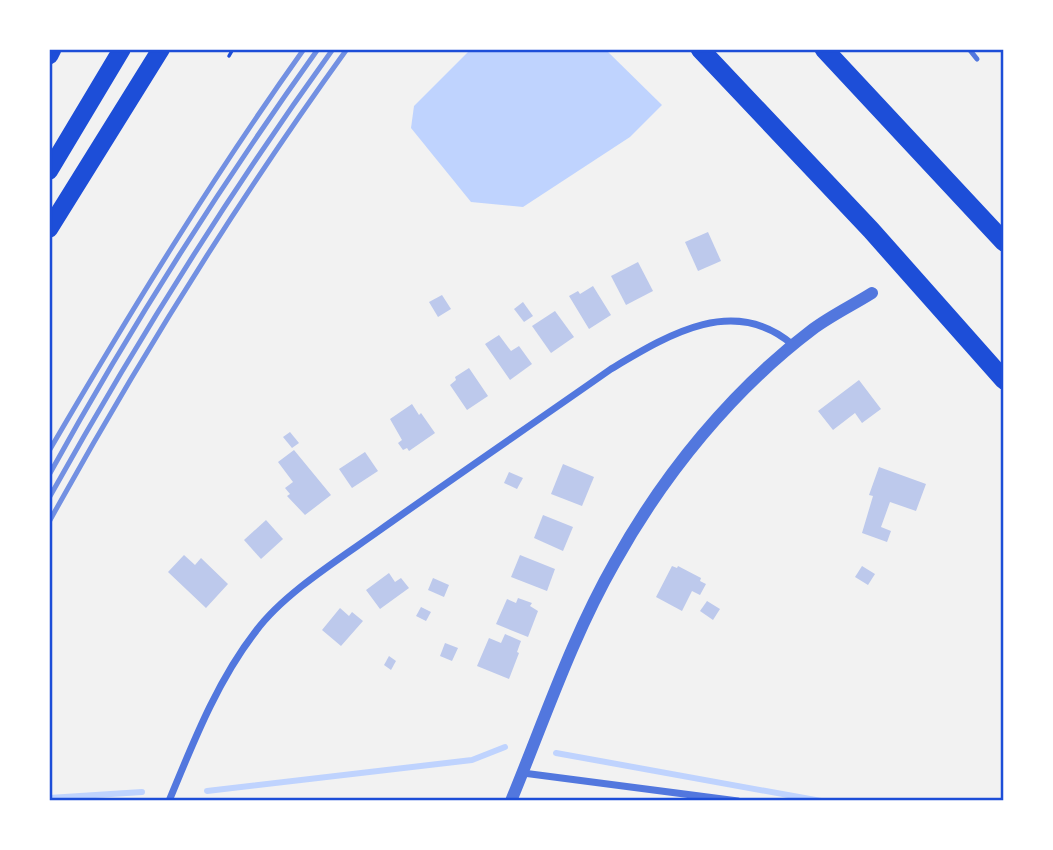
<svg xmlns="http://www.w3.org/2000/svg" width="1053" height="850" viewBox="0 0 1053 850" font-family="'Public Sans',sans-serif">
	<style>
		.water { fill: #bfd3fe }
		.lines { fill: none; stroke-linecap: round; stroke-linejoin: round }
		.stream { stroke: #bfd3fe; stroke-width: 6 }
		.building { fill: #bdc9ec }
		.path { stroke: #1d4ed8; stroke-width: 3.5 }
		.service { stroke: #5277de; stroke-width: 5 }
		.minor { stroke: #5277de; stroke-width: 7 }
		.tertiary { stroke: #5277de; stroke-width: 12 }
		.primary { stroke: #1d4ed8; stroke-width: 18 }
		.motorway { stroke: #1d4ed8; stroke-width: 19 }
		.rail { stroke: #7290e2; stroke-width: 5 }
		.neatline { fill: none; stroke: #1d4ed8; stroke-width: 2.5 }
	</style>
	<rect width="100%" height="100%" fill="#f2f2f2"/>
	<polygon class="water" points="471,49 605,49 662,105 630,137 523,207 471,202 411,128 414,106"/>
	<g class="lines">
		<g class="stream">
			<polyline points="556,753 821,801"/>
			<polyline points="207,791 472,760 505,747"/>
			<polyline points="49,798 142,792"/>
		</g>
	</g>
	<g class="building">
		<polygon points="708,232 721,261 698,271 685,242"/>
		<polygon points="638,262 653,291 626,305 611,276"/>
		<polygon points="593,286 611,315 589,329 569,296 578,291 580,294"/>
		<polygon points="442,295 451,309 438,317 429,302"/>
		<polygon points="523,302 533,316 524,322 514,309"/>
		<polygon points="555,311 574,337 551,353 532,326"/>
		<polygon points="499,335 511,351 519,346 532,364 510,380 485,344"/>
		<polygon points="469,368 488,396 467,410 450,385 456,380 455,377"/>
		<polygon points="859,380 881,409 862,423 855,413 833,430 818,411"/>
		<polygon points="412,404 419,415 421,413 435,433 409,451 407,448 403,450 398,443 402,440 390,419"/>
		<polygon points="290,432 299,443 292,448 283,437"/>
		<polygon points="294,450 331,495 305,515 287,496 290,494 285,488 293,482 278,462"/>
		<polygon points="365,452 378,471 352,488 339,469"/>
		<polygon points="563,464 594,477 582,506 551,494"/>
		<polygon points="879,467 926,484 916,511 890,502 881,527 891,531 887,542 862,533 873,496 869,495"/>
		<polygon points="509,472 523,478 517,489 504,483"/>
		<polygon points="543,515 573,527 563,551 534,538"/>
		<polygon points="266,520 283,539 261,559 244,540"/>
		<polygon points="184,555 195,565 201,558 228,584 206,608 168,572"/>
		<polygon points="520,555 555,569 547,591 511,577"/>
		<polygon points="672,566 677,568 678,566 701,578 700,581 706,584 700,595 692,591 682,611 656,597"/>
		<polygon points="862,566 875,574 868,585 855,577"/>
		<polygon points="389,573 395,582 401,578 409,588 380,609 366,590"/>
		<polygon points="433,578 449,585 444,597 428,590"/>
		<polygon points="518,598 532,603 530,606 538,611 528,637 496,624 507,599 516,603"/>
		<polygon points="707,601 720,609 713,620 700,611"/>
		<polygon points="421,607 431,612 426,621 416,616"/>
		<polygon points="340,608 349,616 352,612 363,621 341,646 322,630"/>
		<polygon points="505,634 521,641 517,652 519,653 509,679 477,666 489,638 501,643"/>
		<polygon points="445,643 458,648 452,661 440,656"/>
		<polygon points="389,656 396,661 391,670 384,665"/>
	</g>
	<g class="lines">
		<polyline class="path" points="229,56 233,49"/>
		<polyline class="service" points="969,49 977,59"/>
		<g class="minor">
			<polyline points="523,773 738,801"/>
			<path d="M169,801C193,743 217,681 256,631C284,593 341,558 380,530C456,476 534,423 611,369C668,335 734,294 793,345"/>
		</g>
		<path class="tertiary" d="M511,801C544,721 572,637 615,562C664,474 732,390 813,329C832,315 853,305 872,293"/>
		<g class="primary">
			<polyline points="49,171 122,49"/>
			<polyline points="49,229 161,49"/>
		</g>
		<g class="motorway">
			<polyline points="700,49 871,230 1004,380"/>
			<polyline points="824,49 1004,242"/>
			<polyline points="49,55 52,49"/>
		</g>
		<g class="rail">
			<path d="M49,451C129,314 212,178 304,49"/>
			<path d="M49,475C130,328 221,185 318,49"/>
			<path d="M49,498C135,344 229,193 333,49"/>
			<path d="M49,522C139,359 238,200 347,49"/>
		</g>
	</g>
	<rect width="1053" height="850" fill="none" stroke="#ffffff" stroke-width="102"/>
	<rect x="51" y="51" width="951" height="748" class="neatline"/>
</svg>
